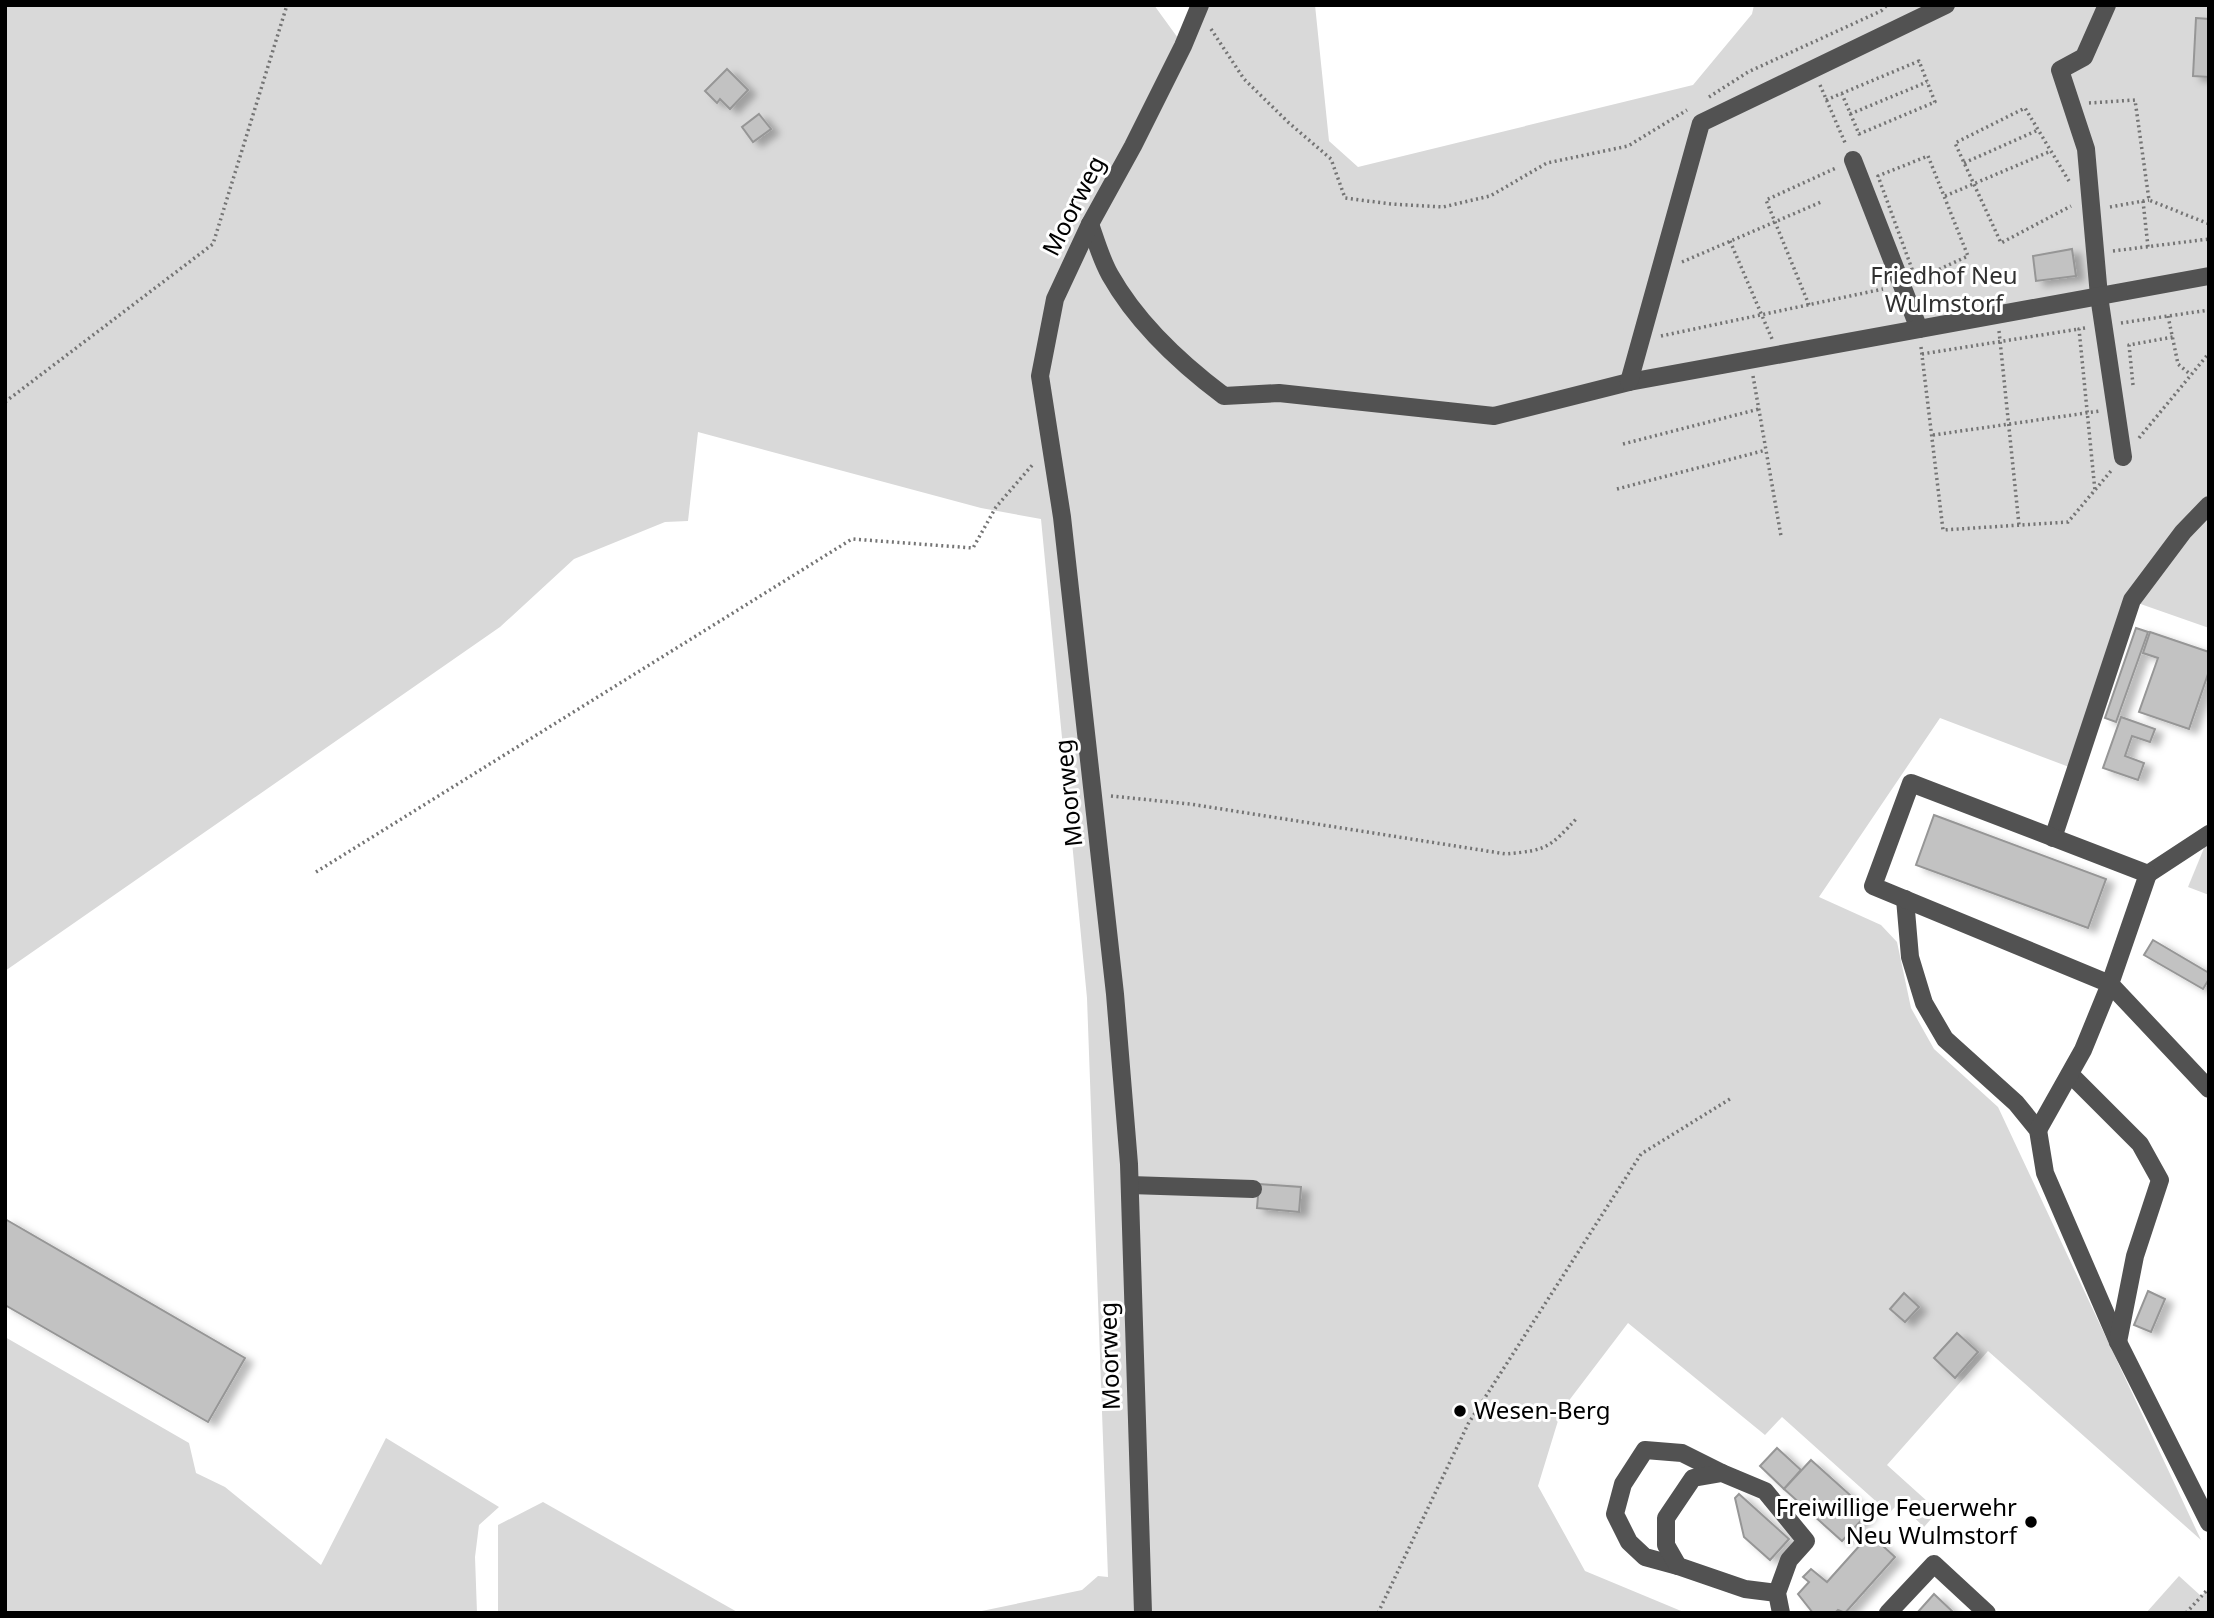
<svg xmlns="http://www.w3.org/2000/svg" width="2214" height="1618" viewBox="0 0 2214 1618" font-family="'Noto Sans',sans-serif">
	<style>
		.green { fill: #d9d9d9 }
		.building { fill: #c2c2c2; stroke: #969696; stroke-width: 2; filter: url(#shadow) }
		.lines { fill: none; stroke-linecap: round; stroke-linejoin: round }
		.path { stroke: #747474; stroke-width: 3.5; stroke-dasharray: 2 3.5; stroke-linecap: butt }
		.minor { stroke: #525252; stroke-width: 18 }
		.poi-dot { fill: #000; stroke: #fff; stroke-width: 2.5 }
		.labels { text-anchor: middle; stroke-width: 6; stroke-linejoin: round; paint-order: stroke }
		.street-label { font-size: 24px; fill: #000; stroke: #fff }
		.park-label { font-size: 24px; fill: #303030; stroke: #fff }
		.poi-label { font-size: 24px; fill: #000; stroke: #fff; text-anchor: start }
	</style>
	<defs>
		<filter id="shadow"><feDropShadow dx="8" dy="4.5" stdDeviation="3.5" flood-color="#0004"/></filter>
	</defs>
	<rect width="100%" height="100%" fill="#fff"/>
	<g class="green">
		<polygon points="5,5 1154,5 1183,45 1200,5 1315,5 1329,141 1358,167 1693,85 1752,14 1754,5 2209,5 2209,628 2132,601 2077,770 1940,718 1819,897 1881,925 1897,942 1911,1008 1934,1049 1998,1107 2201,1540 1988,1351 1887,1465 1938,1511 1924,1527 1899,1503 1889,1513 1782,1417 1765,1435 1628,1323 1561,1411 1538,1486 1585,1571 1686,1613 972,1613 1082,1590 1098,1576 1108,1577 1087,998 1041,519 981,508 698,432 688,521 665,522 574,559 500,627 5,971"/>
		<polygon points="2209,836 2209,895 2188,887"/>
		<polygon points="5,1337 189,1443 196,1473 225,1487 321,1565 386,1438 499,1507 479,1525 475,1557 477,1613 5,1613"/>
		<polygon points="543,1502 739,1613 498,1613 498,1525"/>
		<polygon points="2179,1576 2201,1596 2209,1588 2209,1613 2146,1613"/>
	</g>
	<g class="building">
		<polygon points="2196,18 2209,19 2209,77 2193,76"/>
		<polygon points="727,69 748,90 730,109 720,99 717,103 705,91"/>
		<polygon points="759,114 771,129 753,142 742,127"/>
		<polygon points="2072,249 2076,276 2036,281 2033,256"/>
		<polygon points="2136,628 2148,632 2116,722 2105,718"/>
		<polygon points="2150,632 2209,652 2209,671 2189,729 2139,712 2158,658 2143,653"/>
		<polygon points="2121,717 2155,729 2150,742 2132,736 2125,756 2144,763 2138,780 2103,768"/>
		<polygon points="1934,815 2106,879 2088,928 1916,865"/>
		<polygon points="2153,940 2209,973 2209,979 2203,989 2144,955"/>
		<polygon points="1259,1184 1301,1187 1299,1212 1257,1208"/>
		<polygon points="5,1219 245,1358 208,1422 5,1305"/>
		<polygon points="2148,1291 2165,1299 2151,1332 2134,1325"/>
		<polygon points="1904,1293 1919,1307 1905,1322 1890,1309"/>
		<polygon points="1957,1333 1978,1352 1955,1378 1934,1358"/>
		<polygon points="1777,1448 1801,1470 1784,1489 1760,1466"/>
		<polygon points="1811,1460 1869,1512 1842,1541 1784,1489"/>
		<polygon points="1739,1494 1789,1539 1770,1560 1744,1537 1735,1498"/>
		<polygon points="1870,1534 1895,1557 1845,1613 1838,1610 1835,1613 1813,1613 1798,1594 1809,1582 1803,1577 1811,1569 1827,1582"/>
		<polygon points="1934,1594 1954,1613 1917,1613"/>
	</g>
	<g class="lines">
		<g class="path">
			<polyline points="1211,29 1244,79 1289,123 1331,159 1345,198 1391,204 1443,207 1490,196 1547,163 1628,146 1687,110"/>
			<polyline points="1820,85 1846,145"/>
			<polyline points="1709,97 1748,72 1881,11 1887,5"/>
			<polyline points="1826,100 1919,61 1935,102 1859,134 1842,94"/>
			<polyline points="2089,103 2135,100 2149,200 2209,224"/>
			<polyline points="1850,114 1927,82"/>
			<polygon points="1928,156 1968,256 1916,280 1878,176"/>
			<polyline points="1964,163 2038,130"/>
			<polyline points="2069,181 2025,108 1955,143 2001,243 2071,206"/>
			<polyline points="1945,196 2051,151"/>
			<polyline points="2143,201 2148,247"/>
			<polyline points="2110,207 2149,200"/>
			<polyline points="1730,241 1772,339"/>
			<polyline points="2113,251 2209,239"/>
			<polyline points="1682,262 1821,202"/>
			<polyline points="1809,305 1766,200 1836,168"/>
			<polyline points="2168,316 2178,364 2191,375"/>
			<polyline points="2121,323 2209,310"/>
			<polyline points="2085,328 2079,329 2095,491"/>
			<polyline points="1999,331 2019,525"/>
			<polyline points="1661,336 1883,289"/>
			<polyline points="1921,347 1943,530 2068,522 2111,471"/>
			<polyline points="1922,354 2079,329"/>
			<polyline points="1753,376 1781,536"/>
			<polyline points="2133,385 2129,345 2173,337"/>
			<polyline points="5,402 213,244 287,5"/>
			<polyline points="1933,435 2100,411"/>
			<polyline points="2139,438 2209,353"/>
			<polyline points="1623,444 1759,409"/>
			<polyline points="1617,489 1766,450"/>
			<path d="M1111,796L1190,804L1506,854C1548,850 1549,848 1578,817"/>
			<polyline points="316,872 852,539 973,548 996,507 1034,463"/>
			<polyline points="1378,1613 1468,1424 1641,1154 1730,1099"/>
			<polyline points="2186,1613 2209,1588"/>
		</g>
		<g class="minor">
			<polyline points="2107,5 2084,57 2060,70 2086,149 2099,296 2123,457"/>
			<polyline points="1853,160 1919,329"/>
			<path d="M1090,224C1096,241 1101,259 1110,275C1137,323 1180,363 1224,396L1279,393L1494,416L1629,382L2209,276"/>
			<polyline points="1629,382 1701,123 1946,5"/>
			<polyline points="2053,838 2132,600 2183,532 2209,505"/>
			<polyline points="2148,874 2209,834"/>
			<polyline points="1905,899 1910,957 1924,1003 1945,1039 2016,1103 2038,1130 2045,1173 2118,1342 2209,1523"/>
			<polyline points="2070,1074 2140,1144 2160,1180 2135,1256 2118,1342"/>
			<polyline points="2038,1130 2083,1050 2110,984 2148,874 1911,783 1873,886 2110,984 2209,1089"/>
			<polyline points="1130,1185 1253,1189"/>
			<polyline points="1678,1566 1645,1557 1629,1542 1615,1514 1623,1484 1645,1450 1682,1453 1722,1473"/>
			<polyline points="1777,1593 1745,1589 1678,1566 1666,1545 1666,1518 1693,1478 1722,1473 1765,1491 1806,1541 1789,1560 1777,1593 1781,1613"/>
			<polyline points="1143,1613 1129,1164 1115,994 1062,517 1040,376 1055,299 1090,224 1133,146 1183,46 1200,5"/>
			<polyline points="1888,1613 1934,1564 1987,1613"/>
		</g>
	</g>
	<g class="poi-dot">
		<circle cx="1460" cy="1411" r="7"/>
		<circle cx="2031" cy="1522" r="7"/>
	</g>
	<g class="labels">
		<g class="street-label">
			<text transform="translate(1074 206) rotate(-63)" y="8">Moorweg</text>
			<text transform="translate(1069 793) rotate(-96)" y="8">Moorweg</text>
			<text transform="translate(1110 1356) rotate(-92)" y="8">Moorweg</text>
		</g>
		<g class="park-label">
			<text x="1944" y="284">Friedhof Neu<tspan x="1944" dy="28">Wulmstorf</tspan></text>
		</g>
		<g class="poi-label">
			<text x="1474" y="1419">Wesen-Berg</text>
			<text x="2017" y="1516" text-anchor="end">Freiwillige Feuerwehr<tspan x="2017" dy="28">Neu Wulmstorf</tspan></text>
		</g>
	</g>
	<rect width="2214" height="1618" fill="none" stroke="#000000" stroke-width="14"/>
</svg>
